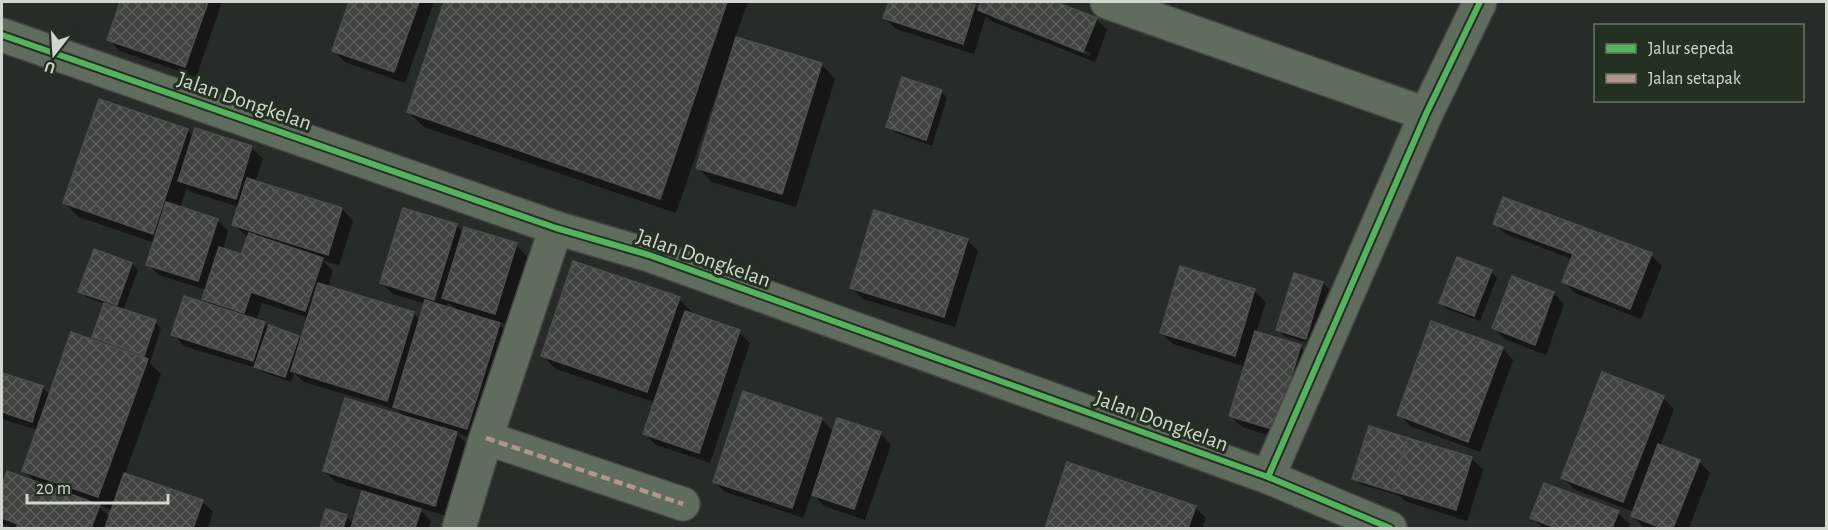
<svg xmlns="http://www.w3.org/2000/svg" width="1828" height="530" viewBox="0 0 1828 530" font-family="'Alegreya Sans',sans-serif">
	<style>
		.shadow { fill: #0007; fill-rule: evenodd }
		.building { fill: url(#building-cross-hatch); stroke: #4b504a; stroke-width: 1.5 }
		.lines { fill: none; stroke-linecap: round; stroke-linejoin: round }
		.minor-casing { stroke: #424742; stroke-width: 36 }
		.minor { stroke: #606c5d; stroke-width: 33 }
		.quiet { stroke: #b2968c; stroke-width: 4.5; stroke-dasharray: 9 4.5; stroke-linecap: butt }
		.cycleway-casing { stroke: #243022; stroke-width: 10 }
		.cycleway { stroke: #56b35d; stroke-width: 6 }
		.labels { text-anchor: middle; stroke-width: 6; stroke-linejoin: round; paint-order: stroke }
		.street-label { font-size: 22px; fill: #d0d8ce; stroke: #243022 }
	</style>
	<defs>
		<pattern id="building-cross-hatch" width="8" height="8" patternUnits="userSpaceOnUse" patternTransform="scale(1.5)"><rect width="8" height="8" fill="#3f443e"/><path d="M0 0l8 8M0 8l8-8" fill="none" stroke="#5a5e59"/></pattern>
	</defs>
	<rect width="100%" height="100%" fill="#262c26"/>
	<g class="shadow">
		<polygon points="122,2 222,2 196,77 120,51 109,40"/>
		<polygon points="350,2 434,2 405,83 345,62 334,51"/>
		<polygon points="446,2 748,2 735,38 821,64 835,79 796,207 712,182 698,168 732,56 730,55 676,213 424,127 408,112"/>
		<path d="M890,2H959L974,6L979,11L983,2H1052L1096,19L1107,30L1095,62L991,21L986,16L974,54L896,29L885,18ZM991,13L1091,53L1090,56L991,17Z"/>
		<polygon points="941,91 947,98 932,146 894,132 888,126"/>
		<path d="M187,130L194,137L196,130L252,148L263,159L255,182L342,209L353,221L339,265L322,260L333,271L328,287L413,313L421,321L426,304L393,294L382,283L404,210L457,226L464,233L516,245L527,256L506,324L496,321L510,335L478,440L456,433L468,445L446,516L417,507L431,521L429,528H321L327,511L346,517L354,524L364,491L336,482L324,471L406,418L398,410L304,382L294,373L291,382L262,372L259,369L184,346L173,334L212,307L204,298L206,290L159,275L148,264L155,243L79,217L65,203ZM187,188L191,192L239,207L233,224L245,235L249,237L242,256L223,250L228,231L217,220L180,208ZM448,302L458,312L446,308ZM262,303L309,318L302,340L298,337L269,328L264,323L256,321Z"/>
		<polygon points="1495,223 1651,255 1662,266 1641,319 1575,293 1564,282 1572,259 1506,234"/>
		<polygon points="967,240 978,251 955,327 863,299 852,288"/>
		<path d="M132,264L138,270L123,311L155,322L161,328L150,363L161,374L125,474L202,501L213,512L208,528H14L4,525L2,522V491L8,473L38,484L24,470L38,430L2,419V375L42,387L51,396L100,344L93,337L105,304L86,297L80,291ZM98,505L113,511L110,518Z"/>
		<polygon points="1491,272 1497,278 1480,321 1447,309 1441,303"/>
		<polygon points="1322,283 1329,289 1312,344 1284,336 1278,329"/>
		<polygon points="1254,291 1266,302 1256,333 1300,346 1311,357 1286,441 1242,427 1231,416 1246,367 1173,344 1161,333"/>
		<polygon points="1553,293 1564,304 1546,355 1505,339 1494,328"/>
		<polygon points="679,299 693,313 692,315 739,332 750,343 710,463 656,445 645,434 656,403 556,369 542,355"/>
		<polygon points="1502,348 1513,360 1480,452 1410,426 1399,414"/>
		<polygon points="1663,398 1674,409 1660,446 1699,461 1710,473 1689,528 1644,527 1632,516 1634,512 1574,489 1563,478"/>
		<polygon points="821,419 834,432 880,433 891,445 865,520 824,506 812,493 803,518 725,492 714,481"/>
		<polygon points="1409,440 1472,459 1483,470 1467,521 1405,501 1400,496 1360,484 1354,478"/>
		<polygon points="1068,464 1195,507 1206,518 1202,528 1046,528"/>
		<polygon points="1618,513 1630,524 1629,528 1543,528 1532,518"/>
	</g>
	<g class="building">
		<polygon points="120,2 208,2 185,67 107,40"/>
		<polygon points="349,2 419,2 394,72 332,51"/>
		<polygon points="444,2 727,2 660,199 407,112"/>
		<polygon points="889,2 964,2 975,5 963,44 883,18"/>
		<polygon points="981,2 1056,2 1097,18 1083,52 978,10"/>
		<polygon points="736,37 822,63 782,194 696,168"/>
		<polygon points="902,77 942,90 926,140 886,127"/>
		<polygon points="99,99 188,129 153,234 63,203"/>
		<polygon points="195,128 252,146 236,199 178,181"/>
		<polygon points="247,178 342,208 328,255 232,225"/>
		<polygon points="1503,197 1652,253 1630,309 1562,282 1573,254 1493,224"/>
		<polygon points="166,202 218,219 198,281 146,265"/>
		<polygon points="403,208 457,224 434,300 380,283"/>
		<polygon points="874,210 968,239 944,317 850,288"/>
		<polygon points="464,227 517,243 495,314 442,298"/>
		<polygon points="249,233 323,258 305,311 251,292 244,313 202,299 219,247 241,254"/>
		<polygon points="94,249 132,263 117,305 78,292"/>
		<polygon points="1457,257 1492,270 1474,316 1439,303"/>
		<polygon points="573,261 680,297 647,392 541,356"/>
		<polygon points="1180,266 1255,289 1235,356 1160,333"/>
		<polygon points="1294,273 1323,282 1306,339 1276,330"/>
		<polygon points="1512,276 1554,292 1535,345 1492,328"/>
		<polygon points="318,283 414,312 387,401 291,371"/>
		<polygon points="184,296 265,322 253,361 171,335"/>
		<polygon points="425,300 500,323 467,429 393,407"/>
		<polygon points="104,303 156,320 144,356 92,337"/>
		<polygon points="685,311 740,330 699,453 643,434"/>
		<polygon points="1431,321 1503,347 1468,442 1397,415"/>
		<polygon points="269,325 299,336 285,377 254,367"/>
		<polygon points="1255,331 1301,345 1275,430 1229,416"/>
		<polygon points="71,332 148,359 98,497 22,471"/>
		<polygon points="1602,372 1664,396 1623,502 1561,478"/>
		<polygon points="2,373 43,386 32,422 2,412"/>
		<polygon points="743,391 822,418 792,508 713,482"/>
		<polygon points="345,398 457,432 435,506 323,471"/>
		<polygon points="837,418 881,432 854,509 812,495"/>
		<polygon points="1369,426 1408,438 1392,491 1352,479"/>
		<polygon points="1408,438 1472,457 1456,510 1392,491"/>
		<polygon points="1658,444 1700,460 1673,528 1662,528 1631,516"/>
		<polygon points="1067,462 1196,506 1188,528 1045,528"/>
		<polygon points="7,471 100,505 91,528 16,528 18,524 2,518 2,486"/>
		<polygon points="124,473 203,500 193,528 105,528"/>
		<polygon points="1544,483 1619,511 1612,528 1556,528 1530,518"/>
		<polygon points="362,491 421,509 415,528 351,528"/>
		<polygon points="326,509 347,515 343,528 320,528"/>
	</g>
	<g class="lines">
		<g class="minor-casing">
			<g id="minor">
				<polyline points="1107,2 1426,114"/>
				<polyline points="2,35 556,228 649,255 1268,477 1390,528"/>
				<polyline points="486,438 683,504"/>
				<polyline points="1268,477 1426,114 1480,2"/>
				<polyline points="459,528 486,438 556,228"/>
			</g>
		</g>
		<use href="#minor" class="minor"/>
		<polyline class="quiet" points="486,438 683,504"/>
		<g class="cycleway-casing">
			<g id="cycleway">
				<polyline points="2,35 556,228 649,255 1268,477 1390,528"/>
				<polyline points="1268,477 1426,114 1480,2"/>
			</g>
		</g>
		<use href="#cycleway" class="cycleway"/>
	</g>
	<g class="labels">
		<g class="street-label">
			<text transform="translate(245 100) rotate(19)" y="8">Jalan Dongkelan</text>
			<text transform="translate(704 257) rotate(19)" y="8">Jalan Dongkelan</text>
			<text transform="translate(1162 420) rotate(20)" y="8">Jalan Dongkelan</text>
		</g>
	</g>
	<rect width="1828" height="530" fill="none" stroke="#d0d8ce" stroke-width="6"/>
	<rect x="1594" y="24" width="210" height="78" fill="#243022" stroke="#697367" stroke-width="1.5"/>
	<rect x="1606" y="44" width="30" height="9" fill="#56b35d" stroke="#697367" stroke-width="1.5"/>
	<text x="1648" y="54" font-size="18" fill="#d0d8ce">Jalur sepeda</text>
	<rect x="1606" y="74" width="30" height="9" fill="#b2968c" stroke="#697367" stroke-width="1.5"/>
	<text x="1648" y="84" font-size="18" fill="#d0d8ce">Jalan setapak</text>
	<g transform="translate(54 54) rotate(197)" stroke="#243022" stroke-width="4.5" paint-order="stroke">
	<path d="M0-4.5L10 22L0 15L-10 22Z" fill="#d0d8ce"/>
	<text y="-9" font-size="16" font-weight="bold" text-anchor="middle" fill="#d0d8ce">U</text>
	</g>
	<path d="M27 494v9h141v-9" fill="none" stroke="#d0d8ce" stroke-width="3"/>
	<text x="36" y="494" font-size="18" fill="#d0d8ce" stroke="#243022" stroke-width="4.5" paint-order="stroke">20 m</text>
</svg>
